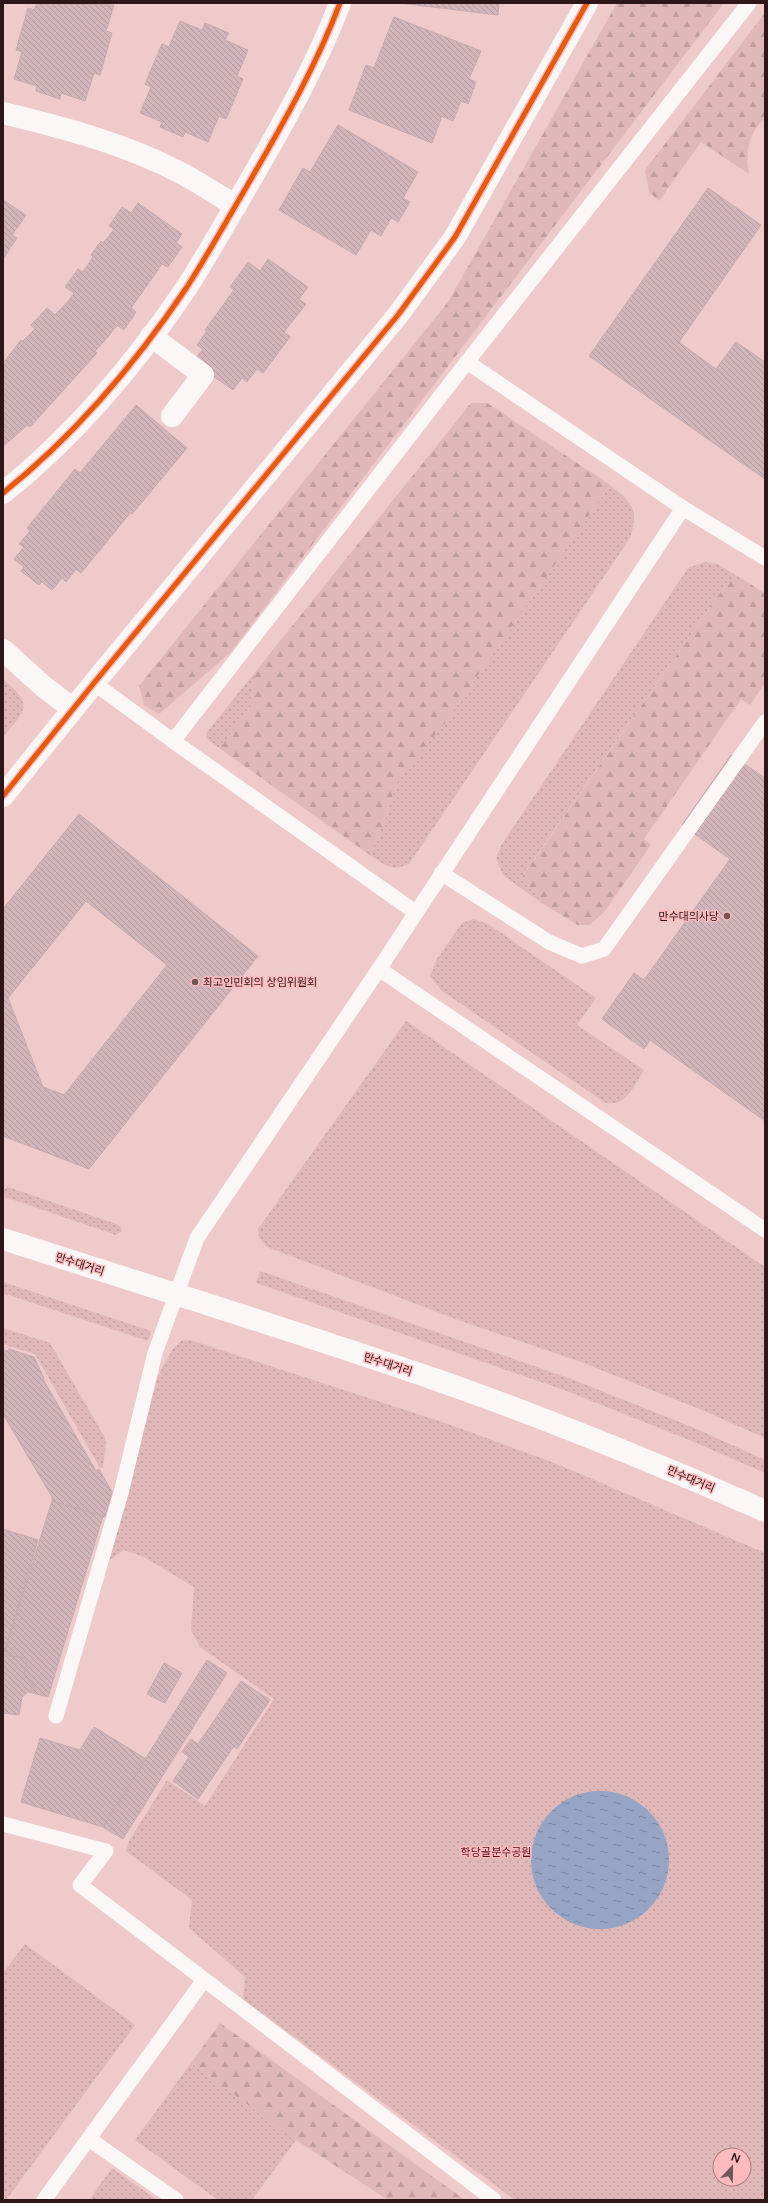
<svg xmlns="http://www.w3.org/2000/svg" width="768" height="2203" viewBox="0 0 768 2203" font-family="'Varela Round','Noto Sans KR',sans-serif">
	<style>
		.grass { fill: url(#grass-dots); fill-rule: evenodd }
		.forest { fill: url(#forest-firs) }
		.water { fill: url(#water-ripples) }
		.building { fill: url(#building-back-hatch); stroke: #c6aaaf; fill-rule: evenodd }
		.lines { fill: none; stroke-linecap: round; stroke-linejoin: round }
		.lane { stroke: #fcf7f7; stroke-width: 15 }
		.street { stroke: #fcf7f7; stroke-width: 22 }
		.primary { stroke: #fcf7f7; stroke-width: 22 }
		.cycleway-casing { stroke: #fdbbbd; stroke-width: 8 }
		.cycleway { stroke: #e8590c; stroke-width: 5 }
		.poi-dot { fill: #725657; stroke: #fdbbbd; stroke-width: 1.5 }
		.labels { text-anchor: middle; stroke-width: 3; stroke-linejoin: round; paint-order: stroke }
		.poi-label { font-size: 11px; fill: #2f1719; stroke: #fdbbbd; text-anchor: end }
		.street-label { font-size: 11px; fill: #2f1719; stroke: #fdbbbd }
		.park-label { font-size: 11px; fill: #5e0f1e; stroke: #fdbbbd }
	</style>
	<defs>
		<pattern id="grass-dots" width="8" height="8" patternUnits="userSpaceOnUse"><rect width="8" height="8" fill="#e0b8b9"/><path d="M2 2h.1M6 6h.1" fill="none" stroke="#c09d9e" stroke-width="1.8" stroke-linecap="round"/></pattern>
		<pattern id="forest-firs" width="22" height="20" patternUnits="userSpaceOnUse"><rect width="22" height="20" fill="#e0b8b9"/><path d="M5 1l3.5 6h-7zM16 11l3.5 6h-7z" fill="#c09d9e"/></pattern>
		<pattern id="water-ripples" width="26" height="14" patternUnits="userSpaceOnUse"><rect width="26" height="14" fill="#96a4c5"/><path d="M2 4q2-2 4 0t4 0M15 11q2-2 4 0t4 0" fill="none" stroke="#7b859f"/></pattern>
		<pattern id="building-back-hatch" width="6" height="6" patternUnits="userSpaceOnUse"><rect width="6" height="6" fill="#d1b5ba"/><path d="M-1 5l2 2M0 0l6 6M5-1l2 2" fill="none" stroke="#b49b9f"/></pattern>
	</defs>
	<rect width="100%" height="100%" fill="#eecacb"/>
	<g class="grass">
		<path d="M610,485C633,503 639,510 630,538L409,864C391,872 385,865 370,855L386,817L396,784L411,762L442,727Z"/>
		<polygon points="705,562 717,564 749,583 729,580 522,876 543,904 503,875 496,858 502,844 688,568"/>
		<polygon points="256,671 248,713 219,748 206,738 207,732"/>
		<path d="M3,679C34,705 26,710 3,737Z"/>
		<path d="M474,919L488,924L596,998L577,1025L644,1070C634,1086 625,1109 604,1102L442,991L430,976L437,959L462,923Z"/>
		<polygon points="406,1021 765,1267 765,1438 702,1410 581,1362 461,1321 267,1247 259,1238 258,1229"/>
		<polygon points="8,1187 119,1225 122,1231 116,1235 5,1197 3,1190"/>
		<polygon points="260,1271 571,1379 692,1427 765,1460 765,1473 687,1439 567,1391 256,1283"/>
		<polygon points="3,1282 151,1331 148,1341 3,1293"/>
		<polygon points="3,1328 50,1343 104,1436 106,1443 103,1468 100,1468 35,1354 3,1344"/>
		<path d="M190,1340L451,1425L557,1464L765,1553V2200H515L243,1999L245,1977L189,1928L192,1900L126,1851L129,1841L167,1780L205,1806L274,1699L200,1647L191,1630L194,1587L144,1557L124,1550L107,1562L158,1376L172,1350L181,1341ZM720,2155H744V2179H720Z"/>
		<polygon points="25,1944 135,2025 6,2200 3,2200 3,1973"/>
		<polygon points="191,2063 296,2140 252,2200 218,2200 135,2140"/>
		<polygon points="112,2168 157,2200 89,2200"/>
	</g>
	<g class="forest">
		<polygon points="617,3 724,3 230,653 159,714 144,705 139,686 448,302"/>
		<path d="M765,13V119C748,132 745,154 749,174L701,142L659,201L649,192L645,170Z"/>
		<polygon points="471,403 487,403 610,485 442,727 411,762 396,784 386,817 370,855 219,748 248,713 256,671"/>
		<polygon points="729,580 749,583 765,594 765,683 750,705 741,699 644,839 651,845 604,912 590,925 578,925 543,904 522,877"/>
		<polygon points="220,2023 465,2200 388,2200 296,2140 191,2063"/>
	</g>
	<circle class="water" cx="600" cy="1860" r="69"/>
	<g class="building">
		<polygon points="37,3 114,5 106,31 112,33 100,75 94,73 85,101 61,93 60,99 36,91 37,86 14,79 22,52 16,50 28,8 34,10"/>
		<polygon points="400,3 499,3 498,15"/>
		<polygon points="394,17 481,51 469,79 476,82 468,104 461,101 453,121 442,116 432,143 349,110 366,65 374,68"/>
		<polygon points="180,21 202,30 205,23 229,33 225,40 248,50 237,76 243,79 226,119 219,116 208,142 185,132 183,137 160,127 162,122 140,113 151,87 145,84 162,44 169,47"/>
		<polygon points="338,125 418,172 403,198 410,202 398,222 391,218 381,236 371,230 356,255 279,210 303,168 310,172"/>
		<polygon points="708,188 761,225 679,342 716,369 736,342 765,362 765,479 589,356"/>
		<polygon points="3,200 26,215 12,235 17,238 3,259"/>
		<polygon points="138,203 182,234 176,243 182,247 168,267 162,264 131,308 136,312 124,330 117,325 108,337 69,300 74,293 65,287 78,269 83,272 93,257 91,255 101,241 103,243 109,236 114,229 109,226 122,207 131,213"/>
		<polygon points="268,259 308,287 299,299 306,304 284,332 290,337 263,373 257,369 247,382 242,378 233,390 193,362 203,349 197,345 207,331 205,330 234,290 230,287 248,262 260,271"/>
		<polygon points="69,300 108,337 95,351 97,353 30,427 27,425 14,437 3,425 4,362 21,340 23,341 35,329 31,325 47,308 55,315"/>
		<polygon points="136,405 187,448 132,514 130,513 104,545 50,500 75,469 80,473"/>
		<polygon points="3,425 14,437 3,446"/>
		<polygon points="50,500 104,545 81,573 76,569 66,582 62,578 52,590 42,582 39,585 21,571 24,567 14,559 24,547 19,544 30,531 27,528"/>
		<polygon points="731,755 765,778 765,1121 650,1040 644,1049 602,1019 634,973 644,980 730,859 682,825"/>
		<path d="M79,814L258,956L89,1169L3,1136V909ZM86,901L167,965L64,1095L43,1087L8,998Z"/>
		<polygon points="9,1349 34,1357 44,1378 43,1379 96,1471 99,1469 112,1492 105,1517 52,1501 52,1497 3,1414 3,1350 8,1351"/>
		<polygon points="52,1501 103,1516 48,1697 29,1692 34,1687 24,1675 27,1658 9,1656 5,1651"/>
		<polygon points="3,1529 38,1540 5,1651 3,1648"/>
		<polygon points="3,1648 9,1656 27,1658 24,1675 34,1687 22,1697 19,1715 3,1713"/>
		<polygon points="207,1660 227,1673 123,1839 103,1827"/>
		<polygon points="164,1663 182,1673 165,1703 147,1694"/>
		<polygon points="241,1681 270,1700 237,1749 234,1746 198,1799 173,1781 189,1757 182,1752 191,1739 198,1744"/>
		<polygon points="94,1727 146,1759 103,1827 21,1802 40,1738 80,1750"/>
	</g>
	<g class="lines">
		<g class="lane">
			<polyline points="467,362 683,508 765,558"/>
			<polyline points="94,683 173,741 415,912"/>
			<polyline points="173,741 467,362 749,3"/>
			<polyline points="441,873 549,942 582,956 604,949 765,722"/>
			<polyline points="379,969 765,1230"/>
			<polyline points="56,1716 121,1493 155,1353 197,1238 379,969 683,508"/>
			<polyline points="3,1824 106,1851 80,1885 494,2200"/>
			<polyline points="89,2139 176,2200"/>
			<polyline points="44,2200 204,1980"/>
		</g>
		<g class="street">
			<path d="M3,113C65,128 126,144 183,174C201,184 218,195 236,206"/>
			<polyline points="151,336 203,375 172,416"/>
			<path d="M3,493C74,436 136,363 187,287C208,254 227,220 247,186C281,127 316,67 340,3"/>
			<polyline points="3,650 43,686 73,709"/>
			<polyline points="3,796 94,683 398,315 455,237 587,3"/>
		</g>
		<path class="primary" d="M3,1239C149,1286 296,1331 440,1381C550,1420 658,1464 765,1511"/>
		<g class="cycleway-casing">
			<g id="cycleway">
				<path d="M3,493C74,436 136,363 187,287C208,254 227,220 247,186C281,127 316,67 340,3"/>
				<polyline points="3,796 94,683 398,315 455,237 587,3"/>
			</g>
		</g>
		<use href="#cycleway" class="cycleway"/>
	</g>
	<g class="poi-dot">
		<circle cx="727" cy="916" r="4"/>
		<circle cx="195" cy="982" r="4"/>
	</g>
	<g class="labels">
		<g class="poi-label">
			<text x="719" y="920">만수대의사당</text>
			<text x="203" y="986" text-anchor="start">최고인민회의 상임위원회</text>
		</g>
		<g class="street-label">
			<text transform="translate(80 1264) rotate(18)" y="4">만수대거리</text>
			<text transform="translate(388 1364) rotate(18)" y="4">만수대거리</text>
			<text transform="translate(691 1479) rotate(23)" y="4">만수대거리</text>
		</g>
		<g class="park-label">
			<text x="496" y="1856">학당골분수공원</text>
		</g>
	</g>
	<rect width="768" height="2203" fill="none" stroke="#2f1719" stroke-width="8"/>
	<g transform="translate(732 2167) rotate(22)"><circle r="19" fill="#fdbbbd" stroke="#ab797b"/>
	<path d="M0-3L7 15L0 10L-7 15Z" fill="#725657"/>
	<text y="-6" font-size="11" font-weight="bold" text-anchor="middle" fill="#2f1719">N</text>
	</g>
</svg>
